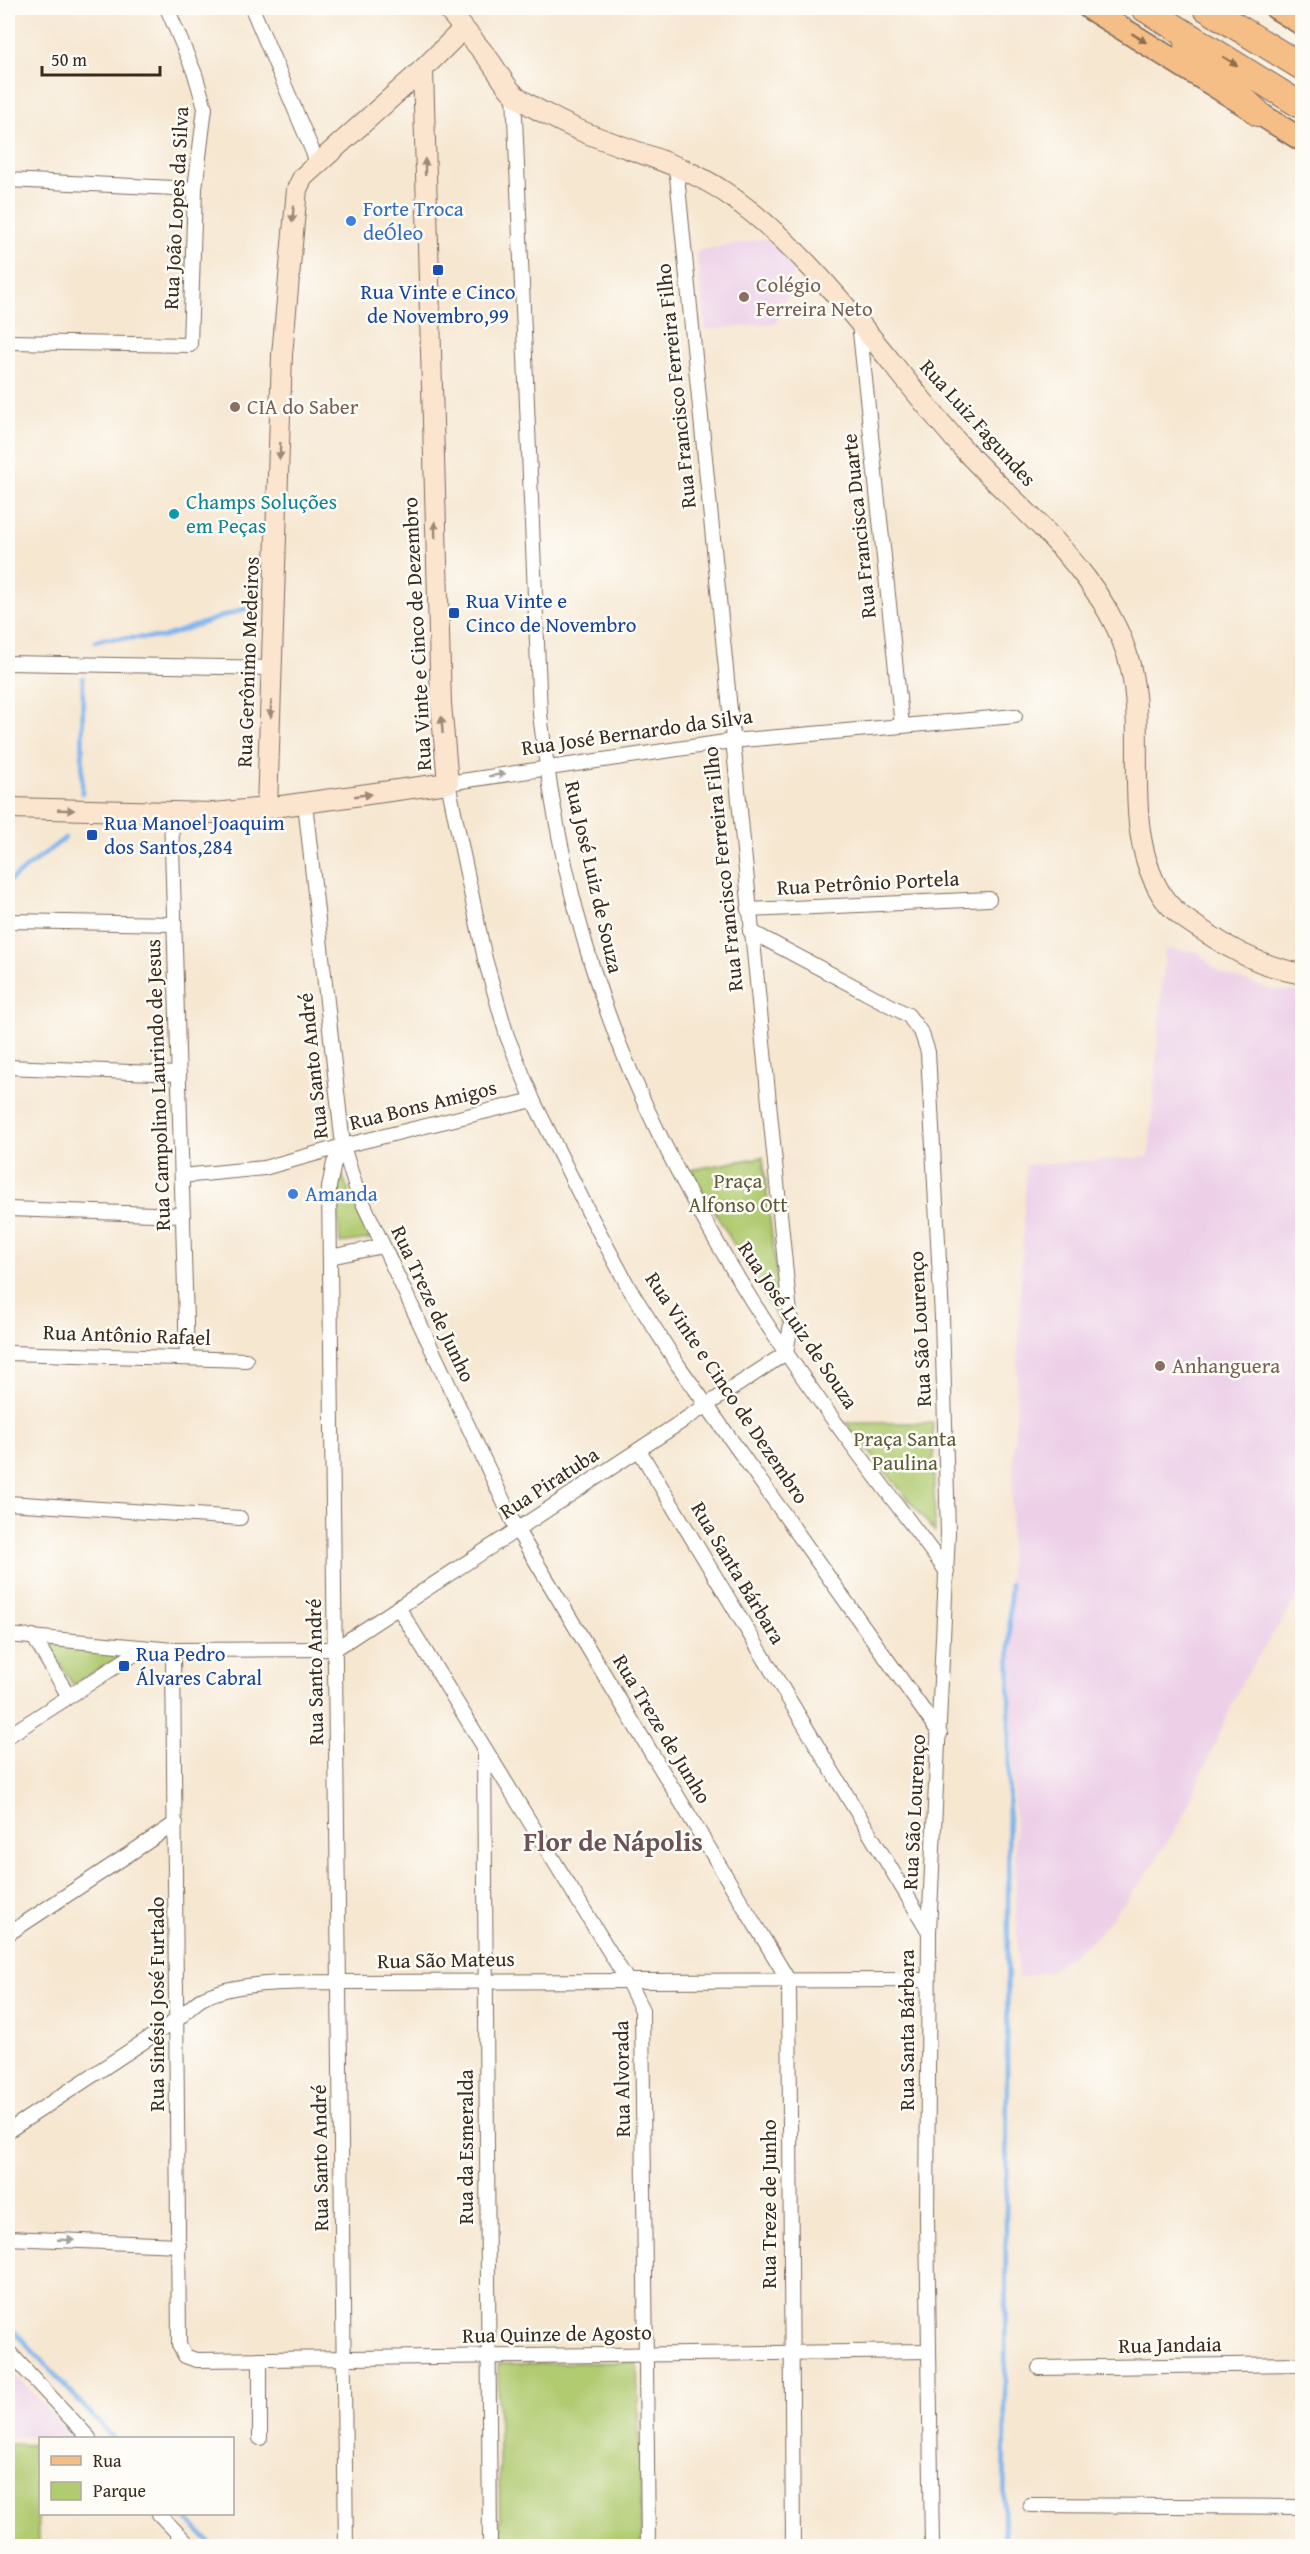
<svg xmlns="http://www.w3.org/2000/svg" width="1310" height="2554" viewBox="0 0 1310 2554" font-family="'Gentium Book Plus',serif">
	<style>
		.built { fill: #edd0e8 }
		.green { fill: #b1cb71; stroke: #767a48; stroke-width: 1.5 }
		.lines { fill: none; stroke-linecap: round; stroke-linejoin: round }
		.stream { stroke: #7fb4ed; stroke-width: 4.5 }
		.street-casing { stroke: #7c6c5d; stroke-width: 16 }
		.secondary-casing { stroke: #7c6c5d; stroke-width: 22 }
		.primary-casing { stroke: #7c6c5d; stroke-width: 25 }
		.highway-casing { stroke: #7c6c5d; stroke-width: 28 }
		.street { stroke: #fff; stroke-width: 14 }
		.secondary { stroke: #fbe5cf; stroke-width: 20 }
		.primary { stroke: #f6be87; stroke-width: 22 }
		.highway { stroke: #f6be87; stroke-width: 26 }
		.oneway { fill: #8f6d4d }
		.oneway2 { fill: #9b8876 }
		.oneway3 { fill: #a79f9a }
		.shop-dot { fill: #3f7fe0; stroke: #fdfcf7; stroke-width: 2 }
		.transit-dot { fill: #1a4fb4; stroke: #fdfcf7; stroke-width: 2 }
		.education-dot { fill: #8d6e63; stroke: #fdfcf7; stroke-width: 2 }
		.culture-dot { fill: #0f9aa8; stroke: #fdfcf7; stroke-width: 2 }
		.labels { text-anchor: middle; stroke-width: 5; stroke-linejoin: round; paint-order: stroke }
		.street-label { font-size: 21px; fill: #3b2a1e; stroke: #fdfcf7 }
		.shop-label { font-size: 21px; fill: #366cbe; stroke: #fdfcf7; text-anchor: start }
		.education-label { font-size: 21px; fill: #785e54; stroke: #fdfcf7; text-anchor: start }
		.transit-label { font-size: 21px; fill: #164399; stroke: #fdfcf7; text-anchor: start }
		.culture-label { font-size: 21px; fill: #0d838f; stroke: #fdfcf7; text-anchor: start }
		.park-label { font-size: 21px; fill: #5e5a37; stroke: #fdfcf7 }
		.district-label { font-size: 27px; font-weight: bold; fill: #6a5257; stroke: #fdfcf7 }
	</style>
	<rect width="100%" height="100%" fill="#fdfcf7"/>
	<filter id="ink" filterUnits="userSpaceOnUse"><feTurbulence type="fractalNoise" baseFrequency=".0167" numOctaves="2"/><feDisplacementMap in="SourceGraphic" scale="12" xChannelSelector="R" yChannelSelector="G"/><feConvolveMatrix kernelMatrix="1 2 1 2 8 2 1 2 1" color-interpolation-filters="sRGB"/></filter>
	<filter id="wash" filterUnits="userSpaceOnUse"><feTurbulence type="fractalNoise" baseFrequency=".008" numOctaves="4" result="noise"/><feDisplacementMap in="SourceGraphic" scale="24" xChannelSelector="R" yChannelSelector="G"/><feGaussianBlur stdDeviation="1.35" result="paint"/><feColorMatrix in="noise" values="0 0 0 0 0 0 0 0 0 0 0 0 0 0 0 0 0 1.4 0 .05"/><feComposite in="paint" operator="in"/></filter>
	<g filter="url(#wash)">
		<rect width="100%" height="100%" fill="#f6e7d1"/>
		<g class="built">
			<polygon points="765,239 790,256 795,271 777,323 706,330 696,251"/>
			<polygon points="1165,949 1197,951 1220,973 1272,990 1302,992 1302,1590 1243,1680 1181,1821 1142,1881 1094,1938 1050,1971 1018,1978 1009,1567 1026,1165 1149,1157"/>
			<polygon points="8,2368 74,2438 8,2436"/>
		</g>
		<g class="green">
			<polygon points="763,1157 782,1326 690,1170"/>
			<polygon points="341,1173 370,1239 340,1243 336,1181"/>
			<polygon points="846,1423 933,1423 935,1533 935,1532"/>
			<polygon points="48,1643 121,1646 121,1656 73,1685"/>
			<polygon points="637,2362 642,2546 500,2546 498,2364"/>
			<polygon points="8,2444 36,2445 38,2546 8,2546"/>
		</g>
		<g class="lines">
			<g class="stream">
				<polyline points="95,642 103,639 163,637 247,608"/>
				<polyline points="82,793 83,678"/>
				<polyline points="8,882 65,838"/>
				<polyline points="8,2324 113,2438"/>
				<polyline points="182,2514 213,2546"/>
				<polyline points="1004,2546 1010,1584"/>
			</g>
		</g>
	</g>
	<g filter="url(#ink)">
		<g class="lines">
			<g class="street-casing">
				<g id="street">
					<polyline points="252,8 318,164"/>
					<path d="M514,94L540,714C550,799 567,887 593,969C627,1081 690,1201 752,1301C811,1395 881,1482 947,1572"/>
					<polyline points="8,180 195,189"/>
					<polyline points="859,323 902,726"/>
					<polyline points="8,342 190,345 195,189 205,108 195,74 167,8"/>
					<polyline points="8,663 272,668"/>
					<polyline points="305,803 343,1146 334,1163 329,1187 346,2546"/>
					<polyline points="171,812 187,1357"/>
					<polyline points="748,910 989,899"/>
					<polyline points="8,921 174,924"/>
					<polyline points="750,931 908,1015 922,1034 928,1052 942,1317 948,1533 929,1932"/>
					<polyline points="8,1067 179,1074"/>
					<polyline points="343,1146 356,1188 517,1530 789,1981 793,2546"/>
					<polyline points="182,1176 264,1168 343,1146 533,1100"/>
					<polyline points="8,1209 183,1215"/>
					<polyline points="330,1257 383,1246"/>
					<polyline points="8,1353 246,1360"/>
					<polyline points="639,1450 929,1932 927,2219 932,2546"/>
					<polyline points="8,1503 240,1518"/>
					<polyline points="398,1607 627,1980 642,2010 648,2546"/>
					<polyline points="8,1635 173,1650 335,1649"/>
					<polyline points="33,1636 68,1695"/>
					<polyline points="335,1649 786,1353 791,1324 676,166"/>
					<polyline points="173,1650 179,2345 185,2356 196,2360 929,2351"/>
					<polyline points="940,1734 678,1365 629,1288 589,1213 533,1100 507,1036 485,959 448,783 732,741 1015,716"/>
					<polyline points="8,1736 144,1648"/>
					<polyline points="484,1748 490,2546"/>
					<polyline points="8,1934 176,1823"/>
					<path d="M8,2131L178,2019C186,2012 194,2003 203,1998C240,1980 299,1983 339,1982L927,1980"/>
					<polyline points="8,2238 179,2245"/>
					<polyline points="8,2351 89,2438"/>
					<polyline points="1039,2368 1302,2364"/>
					<polyline points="260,2438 260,2359"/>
					<polyline points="1030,2505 1302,2507"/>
					<polyline points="159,2514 190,2546"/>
				</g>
			</g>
			<g class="secondary-casing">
				<g id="secondary">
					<path d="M447,8C461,26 476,43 490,61C498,72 505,86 514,94C524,103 538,110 550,116C606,147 672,156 726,193C819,257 885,360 959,444C997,487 1043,523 1078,568C1100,595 1122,631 1130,665C1148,739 1120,826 1161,894C1172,912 1192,924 1208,934C1236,953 1269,968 1302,974"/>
					<polyline points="8,808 214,813 267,808 448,783 441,704 423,69 463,29"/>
					<polyline points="267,808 282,355 297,189 303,177 423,69"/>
				</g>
			</g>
			<g class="primary-casing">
				<g id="primary">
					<polyline points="1089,8 1302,140"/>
					<polyline points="1276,8 1302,24"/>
				</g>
			</g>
			<g class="highway-casing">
				<g id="highway">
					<polyline points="1144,8 1302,106"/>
					<polyline points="1206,8 1302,67"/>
					<polyline points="1187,48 1258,113"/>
				</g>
			</g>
			<use href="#street" class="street"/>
			<use href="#secondary" class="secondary"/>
			<use href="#primary" class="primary"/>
			<use href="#highway" class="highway"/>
		</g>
		<defs><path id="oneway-solid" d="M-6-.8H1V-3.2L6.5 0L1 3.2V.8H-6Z" transform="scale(1.5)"/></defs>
		<g class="oneway">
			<use href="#oneway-solid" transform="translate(1139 38) rotate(32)"/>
			<use href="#oneway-solid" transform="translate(1230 61) rotate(32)"/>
		</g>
		<g class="oneway2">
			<use href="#oneway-solid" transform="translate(425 167) rotate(-91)"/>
			<use href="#oneway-solid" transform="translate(293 214) rotate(94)"/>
			<use href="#oneway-solid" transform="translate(280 451) rotate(92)"/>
			<use href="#oneway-solid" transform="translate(435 530) rotate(-92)"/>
			<use href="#oneway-solid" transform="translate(271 709) rotate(92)"/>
			<use href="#oneway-solid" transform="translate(442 725) rotate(-94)"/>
			<use href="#oneway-solid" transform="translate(363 795) rotate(-8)"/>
			<use href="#oneway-solid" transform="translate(66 810) rotate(2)"/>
		</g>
		<g class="oneway3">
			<use href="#oneway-solid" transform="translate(497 775) rotate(-9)"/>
			<use href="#oneway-solid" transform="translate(66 2240) rotate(2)"/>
		</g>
	</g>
	<g class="shop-dot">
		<circle cx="351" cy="221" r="6"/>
		<circle cx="293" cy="1194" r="6"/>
	</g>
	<g class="transit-dot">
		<rect x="432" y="264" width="12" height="12" rx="3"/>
		<rect x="448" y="607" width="12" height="12" rx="3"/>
		<rect x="86" y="829" width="12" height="12" rx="3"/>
		<rect x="118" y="1660" width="12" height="12" rx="3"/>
	</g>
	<g class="education-dot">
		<circle cx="744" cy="297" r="6"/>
		<circle cx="235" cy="407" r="6"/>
		<circle cx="1160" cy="1366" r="6"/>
	</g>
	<circle class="culture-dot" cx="174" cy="514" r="6"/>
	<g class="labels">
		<g class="street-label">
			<text transform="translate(176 208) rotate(-87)" y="7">Rua João Lopes da Silva</text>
			<text transform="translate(676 386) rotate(-96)" y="7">Rua Francisco Ferreira Filho</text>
			<text transform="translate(978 423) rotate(48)" y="7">Rua Luiz Fagundes</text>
			<text transform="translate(859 526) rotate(-96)" y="7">Rua Francisca Duarte</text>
			<text transform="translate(417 634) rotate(-93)" y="7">Rua Vinte e Cinco de Dezembro</text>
			<text transform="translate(248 662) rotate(-88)" y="7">Rua Gerônimo Medeiros</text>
			<text transform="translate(637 732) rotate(-8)" y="7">Rua José Bernardo da Silva</text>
			<text transform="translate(723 869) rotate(-96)" y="7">Rua Francisco Ferreira Filho</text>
			<text transform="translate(594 877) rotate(77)" y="7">Rua José Luiz de Souza</text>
			<text transform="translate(868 883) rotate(-3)" y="7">Rua Petrônio Portela</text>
			<text transform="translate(313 1066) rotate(-96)" y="7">Rua Santo André</text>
			<text transform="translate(158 1085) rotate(-92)" y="7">Rua Campolino Laurindo de Jesus</text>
			<text transform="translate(423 1105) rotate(-14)" y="7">Rua Bons Amigos</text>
			<text transform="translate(433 1304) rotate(65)" y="7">Rua Treze de Junho</text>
			<text transform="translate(798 1325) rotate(56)" y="7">Rua José Luiz de Souza</text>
			<text transform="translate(920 1329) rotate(-93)" y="7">Rua São Lourenço</text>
			<text transform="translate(127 1335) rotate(2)" y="7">Rua Antônio Rafael</text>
			<text transform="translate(727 1388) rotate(56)" y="7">Rua Vinte e Cinco de Dezembro</text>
			<text transform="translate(549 1483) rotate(-33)" y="7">Rua Piratuba</text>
			<text transform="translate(738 1573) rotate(59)" y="7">Rua Santa Bárbara</text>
			<text transform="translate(315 1672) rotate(-91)" y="7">Rua Santo André</text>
			<text transform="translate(662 1729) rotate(59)" y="7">Rua Treze de Junho</text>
			<text transform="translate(914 1812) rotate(-87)" y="7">Rua São Lourenço</text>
			<text transform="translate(446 1960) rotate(-1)" y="7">Rua São Mateus</text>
			<text transform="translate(157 2004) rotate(-90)" y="7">Rua Sinésio José Furtado</text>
			<text transform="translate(907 2030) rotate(-90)" y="7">Rua Santa Bárbara</text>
			<text transform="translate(622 2079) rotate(-91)" y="7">Rua Alvorada</text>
			<text transform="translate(466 2147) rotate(-90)" y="7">Rua da Esmeralda</text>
			<text transform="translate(320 2158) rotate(-91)" y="7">Rua Santo André</text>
			<text transform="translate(769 2204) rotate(-90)" y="7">Rua Treze de Junho</text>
			<text transform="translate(557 2334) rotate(-1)" y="7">Rua Quinze de Agosto</text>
			<text transform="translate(1170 2345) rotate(-1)" y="7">Rua Jandaia</text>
		</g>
		<g class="shop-label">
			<text x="363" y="216">Forte Troca<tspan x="363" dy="24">deÓleo</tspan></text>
			<text x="305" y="1201">Amanda</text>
		</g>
		<g class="education-label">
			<text x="756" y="292">Colégio<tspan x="756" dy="24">Ferreira Neto</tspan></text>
			<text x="247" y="414">CIA do Saber</text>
			<text x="1172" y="1373">Anhanguera</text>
		</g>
		<g class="transit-label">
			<text x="438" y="299" text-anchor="middle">Rua Vinte e Cinco<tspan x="438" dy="24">de Novembro,99</tspan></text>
			<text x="466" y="608">Rua Vinte e<tspan x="466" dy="24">Cinco de Novembro</tspan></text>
			<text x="104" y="830">Rua Manoel Joaquim<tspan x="104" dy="24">dos Santos,284</tspan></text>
			<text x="136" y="1661">Rua Pedro<tspan x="136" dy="24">Álvares Cabral</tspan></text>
		</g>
		<g class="culture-label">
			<text x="186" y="509">Champs Soluções<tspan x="186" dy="24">em Peças</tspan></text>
		</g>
		<g class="park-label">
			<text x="738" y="1188">Praça<tspan x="738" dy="24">Alfonso Ott</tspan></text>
			<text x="905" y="1446">Praça Santa<tspan x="905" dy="24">Paulina</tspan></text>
		</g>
		<g class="district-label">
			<text x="613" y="1851">Flor de Nápolis</text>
		</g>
	</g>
	<rect width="1310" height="2554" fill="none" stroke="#fdfcf7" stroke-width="30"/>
	<rect x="39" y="2437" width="195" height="78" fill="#fdfcf7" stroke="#afa8a0" stroke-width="1.5"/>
	<rect x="51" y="2456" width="30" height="9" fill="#f6be87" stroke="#afa8a0" stroke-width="1.5"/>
	<text x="93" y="2467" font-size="18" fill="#3b2a1e">Rua</text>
	<rect x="51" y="2482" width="30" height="18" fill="#b1cb71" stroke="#afa8a0" stroke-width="1.5"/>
	<text x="93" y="2497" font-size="18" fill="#3b2a1e">Parque</text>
	<path d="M42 66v9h118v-9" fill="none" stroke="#3b2a1e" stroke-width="3"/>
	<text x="51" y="66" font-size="18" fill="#3b2a1e" stroke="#fdfcf7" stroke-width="4.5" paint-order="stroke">50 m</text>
</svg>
